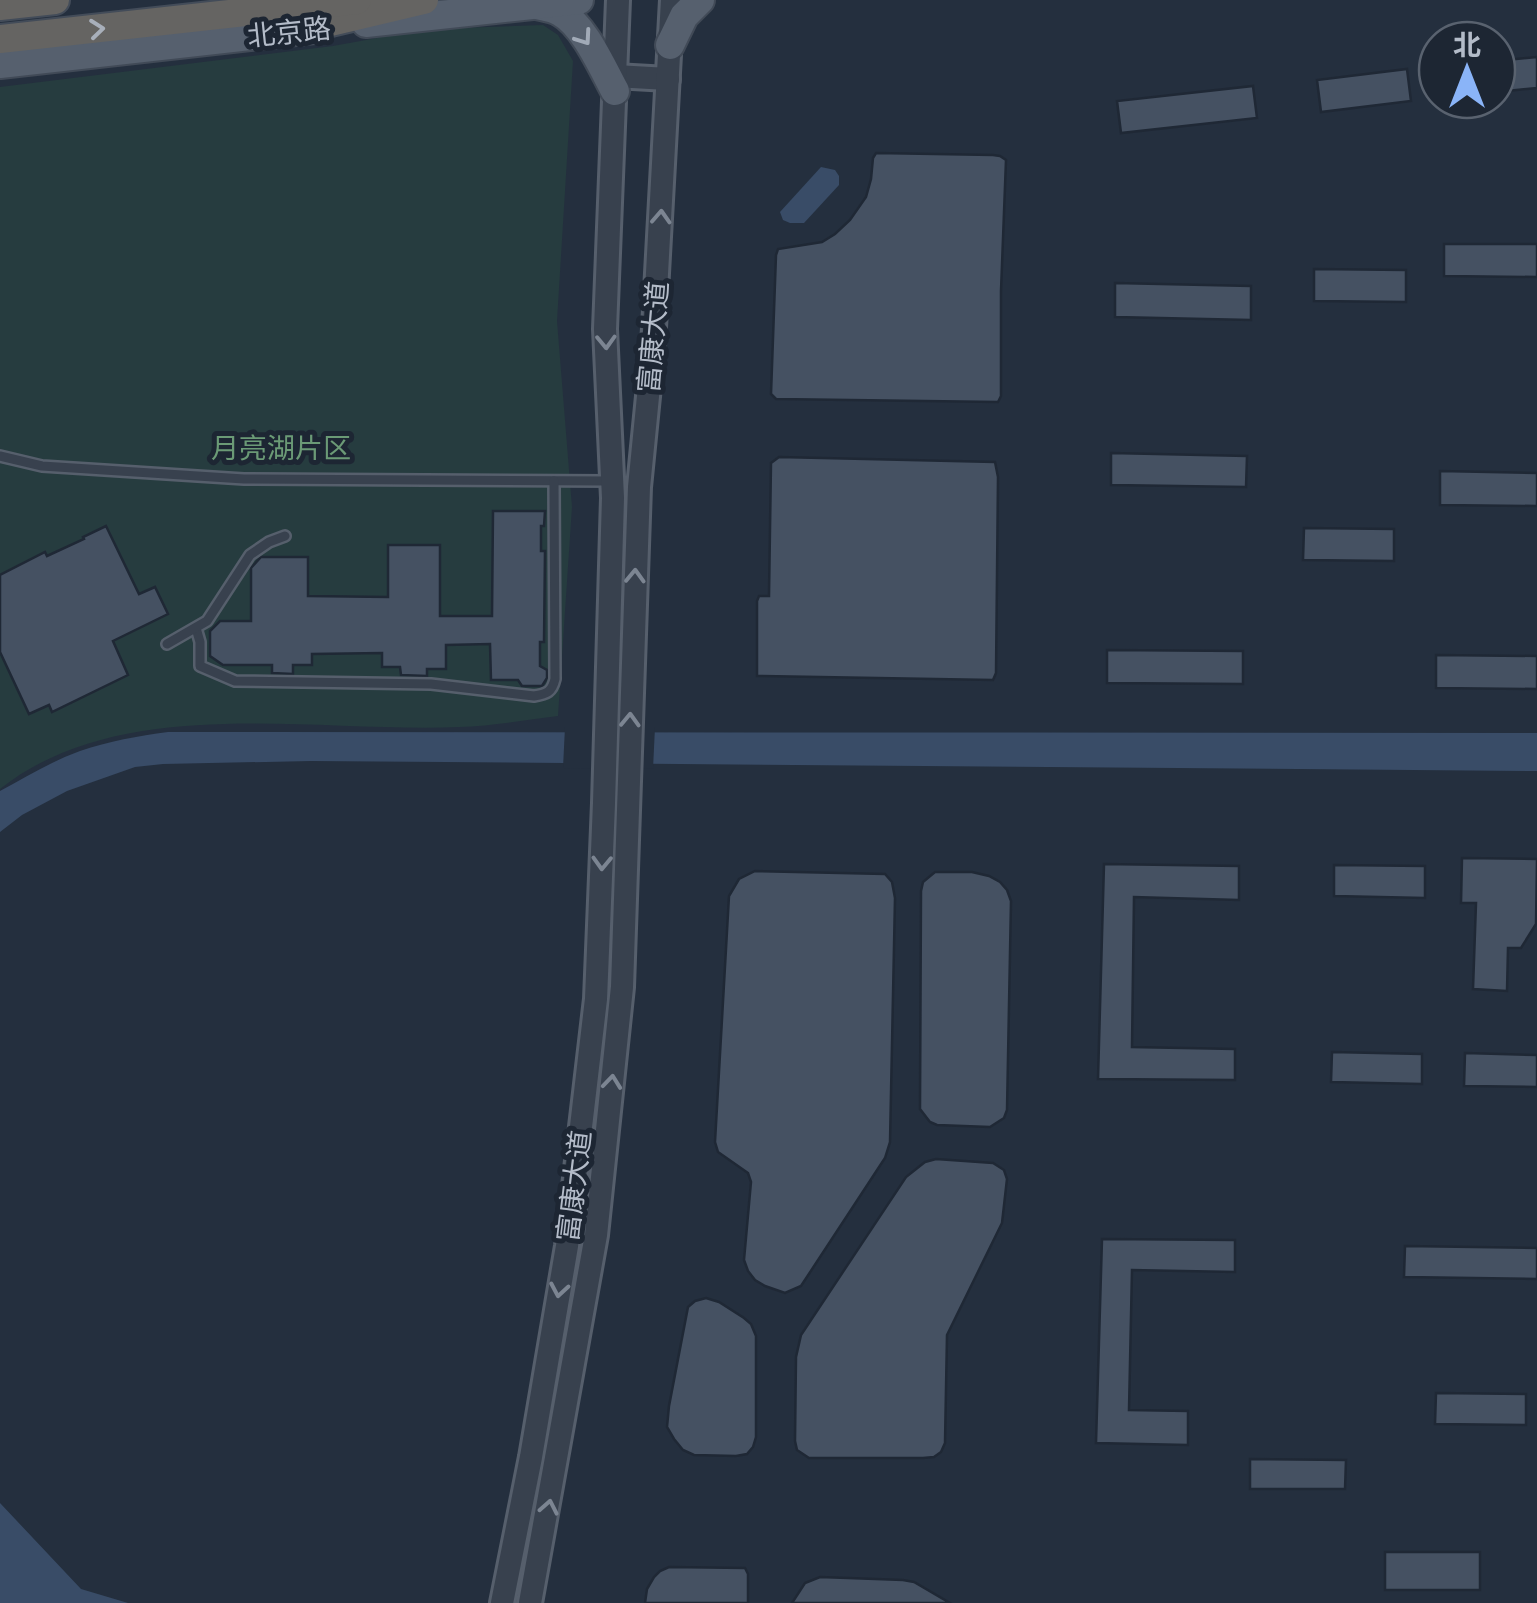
<svg xmlns="http://www.w3.org/2000/svg" width="1537" height="1603" viewBox="0 0 1537 1603" font-family="Arial,'Noto Sans SC',sans-serif">
	<style>
		.green { fill: #263c3f }
		.water { fill: #394c67 }
		.pier { fill: #242f3e }
		.building { fill: #455162; stroke: #1f2835; stroke-width: 2.5 }
		.lines { fill: none; stroke-linecap: round; stroke-linejoin: round }
		.service-casing { stroke: #565f6c; stroke-width: 14 }
		.tertiary-casing { stroke: #565f6c; stroke-width: 28 }
		.primary-casing { stroke: #414a57; stroke-width: 32 }
		.trunk-casing { stroke: #434c59; stroke-width: 32 }
		.service { stroke: #38414e; stroke-width: 9 }
		.tertiary { stroke: #38414e; stroke-width: 22 }
		.primary { stroke: #56606e; stroke-width: 28 }
		.trunk { stroke: #656462; stroke-width: 28 }
		.oneway { stroke: #a8afba }
		.oneway2 { stroke: #a1aab7 }
		.oneway3 { stroke: #7c8592 }
		.labels { text-anchor: middle; stroke-width: 10; stroke-linejoin: round; paint-order: stroke }
		.street-label { font-size: 28px; fill: #b4bcc9; stroke: #1d2633 }
		.park-label { font-size: 28px; fill: #6b9a76; stroke: #1d2633 }
	</style>
	<rect width="100%" height="100%" fill="#242f3e"/>
	<path class="green" d="M543,25L558,35L573,61L557,321L572,507L558,716C525,720 492,726 459,727C314,733 122,692 0,789V87L333,46L426,29Z"/>
	<g class="water">
		<polygon points="821,167 835,170 839,176 839,185 804,223 790,223 783,220 780,212"/>
		<path d="M168,732L1537,733V771L311,761L163,764L135,767L67,791L22,815L0,832V791C26,777 52,761 80,751C109,741 138,736 168,732Z"/>
		<polygon points="0,1503 81,1589 128,1603 0,1603"/>
	</g>
	<polygon class="pier" points="565,727 655,727 653,769 563,768"/>
	<g class="building">
		<polygon points="1537,57 1537,88 1497,92 1497,61"/>
		<polygon points="1407,69 1411,101 1321,112 1317,80"/>
		<polygon points="1253,86 1257,118 1121,133 1117,101"/>
		<polygon points="876,153 993,155 1000,156 1006,160 1001,291 1001,396 998,402 776,399 771,394 776,255 778,249 822,242 835,234 850,220 866,197 871,179 873,158"/>
		<polygon points="1444,244 1537,244 1537,277 1444,276"/>
		<polygon points="1314,269 1406,270 1406,302 1314,301"/>
		<polygon points="1115,283 1251,286 1251,320 1115,317"/>
		<polygon points="1111,453 1247,456 1246,487 1111,485"/>
		<polygon points="779,457 995,462 998,477 996,673 993,680 757,676 757,601 759,596 769,596 771,463"/>
		<polygon points="1440,471 1537,473 1537,506 1440,505"/>
		<polygon points="493,511 545,511 544,526 541,526 541,551 545,551 544,642 540,642 540,666 547,670 547,678 542,686 522,686 518,680 491,680 490,644 446,645 446,669 427,669 427,676 401,675 400,667 382,667 382,653 312,654 312,665 293,665 293,674 272,673 272,665 223,665 210,656 210,631 220,621 251,621 251,568 261,557 308,557 308,596 388,597 388,545 440,545 440,616 492,616"/>
		<polygon points="106,526 139,594 155,587 168,614 113,641 128,675 52,712 49,705 29,714 0,652 0,575 45,552 47,556 84,539 83,537"/>
		<polygon points="1304,528 1394,529 1394,561 1303,560"/>
		<polygon points="1107,650 1243,651 1243,684 1107,683"/>
		<polygon points="1436,655 1537,656 1537,689 1436,688"/>
		<polygon points="1462,858 1537,859 1536,924 1521,948 1508,948 1507,991 1473,989 1476,903 1461,903"/>
		<polygon points="1104,864 1239,866 1239,900 1134,897 1132,1047 1235,1049 1235,1080 1098,1079"/>
		<polygon points="1334,865 1425,866 1425,898 1334,896"/>
		<polygon points="755,871 885,874 892,882 895,898 890,1142 885,1158 801,1286 785,1293 765,1286 755,1280 748,1271 744,1260 751,1182 748,1173 718,1152 715,1142 729,896 739,879"/>
		<polygon points="935,872 972,872 989,876 1000,882 1007,890 1011,901 1007,1110 1004,1118 990,1127 937,1125 930,1122 920,1109 921,891 923,882"/>
		<polygon points="1332,1052 1422,1054 1422,1084 1331,1082"/>
		<polygon points="1465,1053 1537,1055 1537,1087 1464,1086"/>
		<polygon points="936,1159 993,1163 1004,1170 1007,1179 1002,1223 947,1335 945,1443 941,1452 934,1457 923,1458 809,1458 797,1450 795,1441 796,1357 801,1335 906,1177 925,1162"/>
		<polygon points="1102,1239 1235,1240 1235,1272 1132,1270 1129,1410 1188,1411 1188,1445 1096,1443"/>
		<polygon points="1405,1246 1537,1248 1537,1279 1404,1277"/>
		<polygon points="706,1298 719,1302 744,1318 751,1324 756,1336 756,1437 753,1447 747,1454 736,1456 694,1455 683,1450 674,1439 667,1427 669,1406 688,1307 695,1301"/>
		<polygon points="1436,1393 1526,1394 1526,1425 1435,1424"/>
		<polygon points="1250,1459 1346,1460 1345,1489 1250,1489"/>
		<rect x="1385" y="1552" width="95" height="38"/>
		<polygon points="669,1567 745,1568 748,1574 748,1603 645,1603 647,1589 654,1577 660,1571"/>
		<polygon points="820,1577 903,1580 914,1582 950,1603 792,1603 805,1583"/>
	</g>
	<g class="lines">
		<g class="service-casing">
			<g id="service">
				<polyline points="0,456 42,466 244,479 609,481"/>
				<path d="M196,628L200,642V666L235,681L431,684L534,696C547,694 552,692 555,679L554,481"/>
				<polyline points="167,644 207,621 250,555 269,542 285,536"/>
			</g>
		</g>
		<g class="tertiary-casing">
			<g id="tertiary">
				<polyline points="615,76 668,79"/>
				<polyline points="502,1603 531,1457 567,1246 596,999 604,803 613,498 605,329 618,0"/>
				<polyline points="530,1603 596,1235 622,987 639,487 653,346 672,0"/>
			</g>
		</g>
		<g class="primary-casing">
			<g id="primary">
				<path d="M537,5C544,7 554,8 560,12C584,25 602,67 615,91"/>
				<polyline points="366,23 579,0"/>
				<polyline points="670,45 684,16 700,0"/>
				<polyline points="0,64 314,29"/>
			</g>
		</g>
		<g class="trunk-casing">
			<g id="trunk">
				<polyline points="0,6 55,0"/>
				<polyline points="293,31 424,0"/>
				<polyline points="0,39 357,0"/>
			</g>
		</g>
		<use href="#service" class="service"/>
		<use href="#tertiary" class="tertiary"/>
		<use href="#primary" class="primary"/>
		<use href="#trunk" class="trunk"/>
	</g>
	<defs><path id="oneway-chevron" d="M-2-3.5L2.5 0L-2 3.5" fill="none" stroke-width="1.6" stroke-linecap="round" stroke-linejoin="round" transform="scale(2.5)"/></defs>
	<use class="oneway" href="#oneway-chevron" transform="translate(97 29) rotate(-6)"/>
	<use class="oneway2" href="#oneway-chevron" transform="translate(584 38) rotate(55)"/>
	<g class="oneway3">
		<use href="#oneway-chevron" transform="translate(661 217) rotate(-87)"/>
		<use href="#oneway-chevron" transform="translate(606 342) rotate(88)"/>
		<use href="#oneway-chevron" transform="translate(635 576) rotate(-88)"/>
		<use href="#oneway-chevron" transform="translate(630 720) rotate(-88)"/>
		<use href="#oneway-chevron" transform="translate(602 863) rotate(92)"/>
		<use href="#oneway-chevron" transform="translate(612 1082) rotate(-84)"/>
		<use href="#oneway-chevron" transform="translate(559 1290) rotate(100)"/>
		<use href="#oneway-chevron" transform="translate(549 1507) rotate(-79)"/>
	</g>
	<g class="labels">
		<g class="street-label">
			<text transform="translate(289 32) rotate(-6)" y="10">北京路</text>
			<text transform="translate(653 337) rotate(-85)" y="10">富康大道</text>
			<text transform="translate(574 1186) rotate(-83)" y="10">富康大道</text>
		</g>
		<g class="park-label">
			<text x="281" y="458">月亮湖片区</text>
		</g>
	</g>
	<g transform="translate(1467 70)"><circle r="48" fill="#1d2633" stroke="#59626f" stroke-width="2.5"/>
	<path d="M0-8L18 38L0 25L-18 38Z" fill="#8ab4f8"/>
	<text y="-15" font-size="28" font-weight="bold" text-anchor="middle" fill="#b4bcc9">北</text>
	</g>
</svg>
